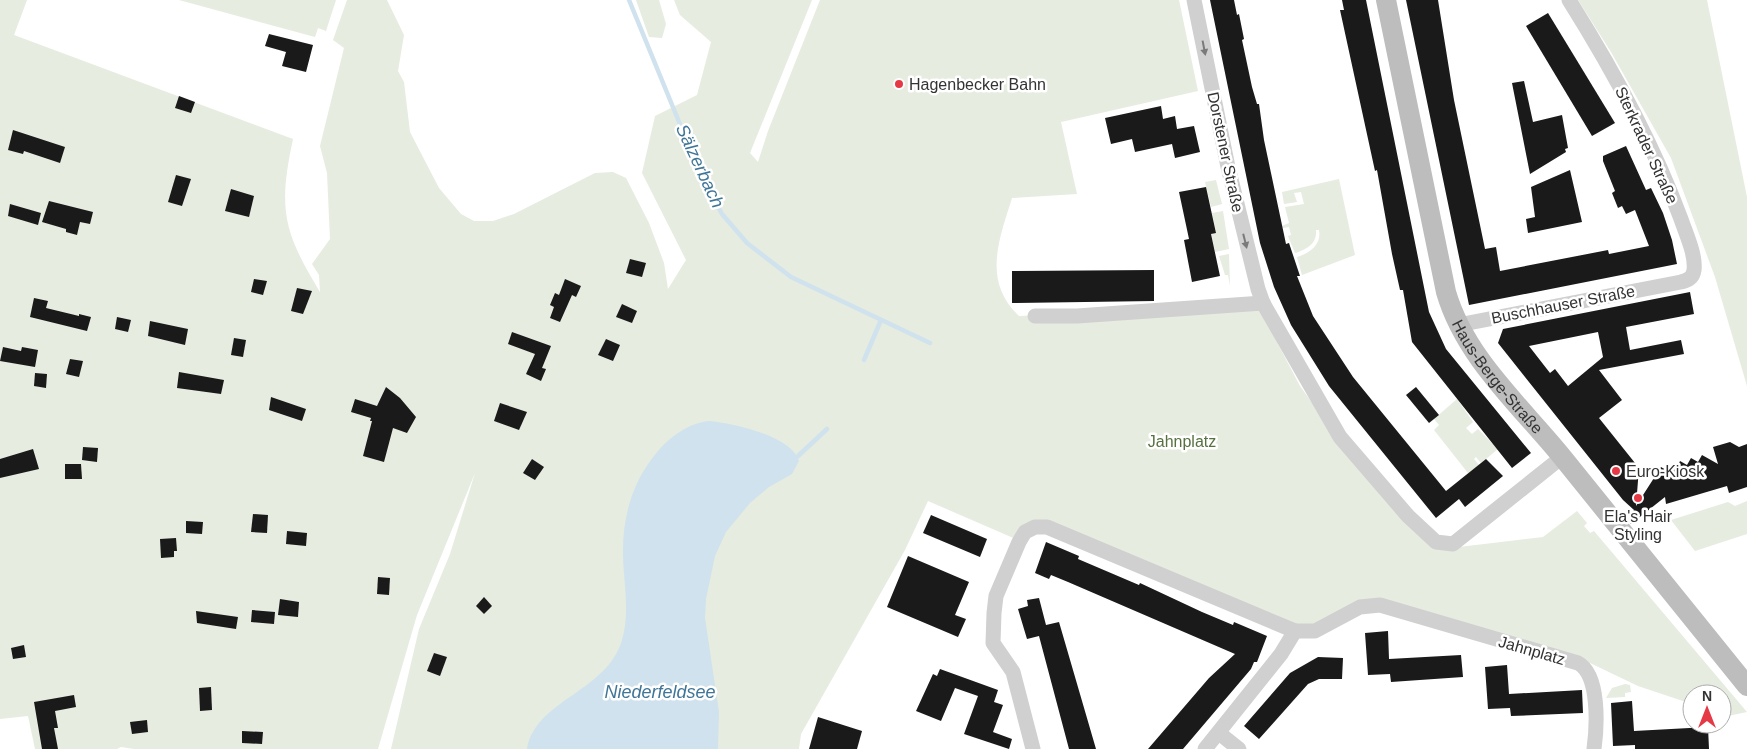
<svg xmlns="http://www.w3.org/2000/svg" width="1747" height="749" viewBox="0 0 1747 749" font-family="Helvetica,sans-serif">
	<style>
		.green { fill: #e6ecdf }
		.water { fill: #cfe2ee }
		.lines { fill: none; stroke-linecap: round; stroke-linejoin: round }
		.stream { stroke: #cfe2ee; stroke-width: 4.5 }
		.building { fill: #1a1a1a; fill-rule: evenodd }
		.street { stroke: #d0d0d0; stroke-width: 15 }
		.secondary { stroke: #bdbdbd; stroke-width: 20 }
		.oneway { fill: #7a7a7a }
		.poi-dot { fill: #e63946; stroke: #fff; stroke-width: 2 }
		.labels { text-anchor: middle; stroke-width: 5; stroke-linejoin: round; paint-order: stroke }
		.poi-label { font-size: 16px; fill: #333; stroke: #fff; text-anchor: start }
		.street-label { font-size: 16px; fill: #333; stroke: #fff }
		.park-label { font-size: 16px; fill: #56703f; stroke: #fff }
		.water-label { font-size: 18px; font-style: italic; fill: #3f7597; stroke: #fff }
	</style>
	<rect width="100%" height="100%" fill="#fff"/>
	<g class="green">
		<path d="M0,0H27L14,35L293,139C278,209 283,231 320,292L319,275L312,264L330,239L327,173L320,146L344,48L333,40L347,0H387L404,35L398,71L404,82L410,132L439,188L461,214L474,221H493L514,214L595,173L613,172L626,178L649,223L664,263L668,289L686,260L642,173L655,116L697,95L711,42L680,15L674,0H812L750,153L758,162L768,131L820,0H1179L1198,91L1061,122L1077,194L1012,198C999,240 982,281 1019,316L1258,306L1300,386L1338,439L1404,516L1459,547L1543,537L1577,511L1587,523L1584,526L1590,533L1594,531L1747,712L1728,716L1722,714V694H1692V704L1638,686L1590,663L1381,603L1313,629L1296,628L1048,525L1018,540L928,501L905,550L801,734L799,749H391L419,629L450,554L475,473L417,615L378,749H134L121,747L117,749H35L28,716L0,719Z"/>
		<polygon points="179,0 336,0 326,31 318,28 315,37"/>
		<polygon points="636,0 659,0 666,24 662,38 649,37"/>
		<polygon points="1578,0 1707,0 1747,197 1747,386 1715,277 1671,158 1611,52"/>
		<path d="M1339,179L1355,255L1302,275L1297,257C1310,253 1322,244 1319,230H1316C1317,244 1307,249 1295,253L1288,236L1291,235L1289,227L1283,228L1282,226L1289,223L1285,207L1304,204L1301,192L1294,193L1297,202L1284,204L1282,192Z"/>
		<polygon points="1216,180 1222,204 1211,207 1205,182"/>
		<polygon points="1223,211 1229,249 1215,252 1211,234 1216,232 1212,213"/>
		<polygon points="1229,254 1230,286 1228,275 1225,275 1219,256"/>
		<polygon points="1457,399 1473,422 1466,428 1472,434 1478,429 1498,449 1481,463 1476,457 1474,459 1479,465 1468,473 1434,430 1439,425 1434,419"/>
		<polygon points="1747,501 1747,534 1695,551 1671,520 1728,502 1735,506"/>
		<polygon points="1625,684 1630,685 1631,692 1625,693 1625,697 1606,698 1612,688"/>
	</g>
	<path class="water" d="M709,421C732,423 792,436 799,461L792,474L769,487L750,503L726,532L715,556L706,599L705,618L719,712L718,749H527C535,700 607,692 622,640C630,613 624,585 623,557C622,518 632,481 658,451C671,436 689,423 709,421Z"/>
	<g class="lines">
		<g class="stream">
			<polyline points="629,0 700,173 722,214 747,243 791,277 930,343"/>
			<polyline points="864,360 881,320"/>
			<polyline points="798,456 827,429"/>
		</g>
	</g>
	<g class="building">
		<polygon points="1210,0 1234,0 1237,15 1239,14 1244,39 1242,40 1252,87 1257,104 1259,104 1264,140 1286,244 1289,243 1300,276 1297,276 1313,316 1353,377 1446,491 1486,459 1503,476 1465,507 1459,499 1436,518 1329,386 1291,325 1274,287 1260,243"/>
		<polygon points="1342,0 1366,0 1429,312 1446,349 1531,453 1512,468 1412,342 1403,290 1400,290 1392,254 1377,170 1375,171 1340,10 1344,10"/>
		<polygon points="1406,0 1438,0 1454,100 1485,249 1496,247 1500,271 1608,250 1609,254 1649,246 1635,210 1626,214 1622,206 1618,208 1612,193 1615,191 1603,161 1603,156 1626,146 1646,190 1651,188 1663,213 1672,240 1677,264 1469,305"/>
		<polygon points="1548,13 1615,123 1592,136 1526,26"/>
		<polygon points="269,34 313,45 306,72 282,66 286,52 265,46"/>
		<polygon points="1524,81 1533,122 1562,115 1568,148 1565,149 1566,152 1530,174 1512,83"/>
		<polygon points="179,96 195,102 191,113 175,108"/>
		<polygon points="1161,106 1163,119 1175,116 1177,129 1194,126 1200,152 1175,158 1172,144 1135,152 1132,139 1111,144 1105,118"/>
		<polygon points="13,130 65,147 60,163 24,151 23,154 8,150"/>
		<polygon points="1570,170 1582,222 1528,233 1526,219 1535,217 1531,187"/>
		<polygon points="176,175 191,179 182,206 168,202"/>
		<polygon points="1206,187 1216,233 1211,234 1220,276 1192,282 1184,240 1189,239 1179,192"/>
		<polygon points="231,189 254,196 249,217 225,211"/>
		<polygon points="49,201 93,212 90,224 80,222 77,235 66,232 66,229 42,222"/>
		<polygon points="10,204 41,213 38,225 8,216"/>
		<polygon points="630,259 646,263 642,277 626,273"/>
		<polygon points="1154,270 1154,301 1012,303 1012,271"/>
		<polygon points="254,279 267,281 263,295 251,292"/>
		<polygon points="565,279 581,286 576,297 572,295 560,322 550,318 554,307 550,305 555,293 559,295"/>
		<polygon points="297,288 312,291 303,314 291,311"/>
		<path d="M1690,292L1694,314L1626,327L1630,350L1681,340L1684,354L1599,370L1622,400L1599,418L1639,468L1636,506L1661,467L1666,470L1670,464L1677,468L1680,461L1687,465L1691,458L1698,462L1702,455L1718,464L1713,447L1730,442L1739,447L1747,444V487L1729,493L1727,486L1666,504L1665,497L1631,524L1628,520L1634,510L1623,500L1498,343L1503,329ZM1598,332L1603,357L1568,386L1555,369L1550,373L1529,346Z"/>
		<polygon points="34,298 48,301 46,308 79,316 79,314 91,317 87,331 30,317"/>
		<polygon points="622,304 637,311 632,323 616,317"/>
		<polygon points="117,317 131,320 128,332 115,329"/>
		<polygon points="150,321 188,329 185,345 148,336"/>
		<polygon points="512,332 551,346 542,368 546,369 541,381 526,374 535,354 508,344"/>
		<polygon points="234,338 246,340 243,357 231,355"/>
		<polygon points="606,339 620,345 613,361 598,355"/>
		<polygon points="3,347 21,351 22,347 38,350 35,367 0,361"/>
		<polygon points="70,359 83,361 79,377 66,374"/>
		<polygon points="179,372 224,380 221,394 177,388"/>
		<polygon points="35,373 47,374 46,388 34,386"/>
		<polygon points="386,387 400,398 416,417 407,433 393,428 384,462 363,456 372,421 370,421 371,418 351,412 355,399 377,406"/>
		<polygon points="1416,387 1439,415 1429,423 1406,395"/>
		<polygon points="271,397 306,409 302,421 269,410"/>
		<polygon points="500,403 527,412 519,430 494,421"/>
		<polygon points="83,447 98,448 97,462 82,460"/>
		<polygon points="33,449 39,469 0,478 0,459"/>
		<polygon points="532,459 544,467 535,480 523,473"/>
		<polygon points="65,464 81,464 82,479 65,479"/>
		<polygon points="253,514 268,515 267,533 251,532"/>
		<polygon points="931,515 987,539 980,557 923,533"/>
		<polygon points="186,521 203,522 202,534 186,533"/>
		<polygon points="287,531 307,533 306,546 286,544"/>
		<polygon points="176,538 177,551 174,551 174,557 161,558 160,539"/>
		<polygon points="1046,542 1079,556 1078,559 1139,585 1140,583 1202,612 1233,625 1234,622 1267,636 1257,662 1254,662 1251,669 1183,749 1148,749 1209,678 1235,654 1068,582 1051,575 1049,579 1035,573"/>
		<polygon points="908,556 969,582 955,615 966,619 958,637 887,607"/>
		<polygon points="378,577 390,578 389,595 377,594"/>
		<polygon points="484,597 492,606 484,614 476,606"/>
		<polygon points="1039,598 1046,625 1059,622 1096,749 1069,749 1039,636 1027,639 1018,609 1028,606 1027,600"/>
		<polygon points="280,599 299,602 298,617 278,615"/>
		<polygon points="252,610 275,612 274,624 251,622"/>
		<polygon points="196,611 238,617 236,629 197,623"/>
		<polygon points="1388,631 1389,659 1461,655 1463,677 1391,682 1390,674 1368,675 1365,633"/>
		<polygon points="24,645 26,657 13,659 11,648"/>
		<polygon points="434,653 447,657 440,676 427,671"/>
		<polygon points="1318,657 1343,658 1342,679 1319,679 1308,684 1259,739 1244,726 1290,673"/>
		<polygon points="1507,665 1509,694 1582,690 1583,713 1511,716 1510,708 1488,709 1485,667"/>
		<polygon points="940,669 998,690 994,702 1003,705 993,732 1012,739 1009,749 964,734 978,696 955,688 941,721 916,711 933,674 937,676"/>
		<polygon points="211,687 212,710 200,711 199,688"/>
		<polygon points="74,695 76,707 55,711 58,728 54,728 58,749 42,749 34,702"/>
		<polygon points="1632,701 1634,731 1708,727 1709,749 1635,749 1635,745 1613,746 1611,703"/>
		<polygon points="818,717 862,731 857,749 809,749"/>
		<polygon points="147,720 148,732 132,734 130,722"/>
		<polygon points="242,731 263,732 262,744 242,743"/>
	</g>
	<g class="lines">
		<g class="street">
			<polyline points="1194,0 1228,167 1258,289 1263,303 1340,437 1408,516 1436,542 1453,544 1562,457"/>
			<polyline points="1035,316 1077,316 1263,303"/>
			<path d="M1458,325L1681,282C1688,280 1693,278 1694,270C1696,255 1686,234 1681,219C1652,141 1613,70 1569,0"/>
			<polyline points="1219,733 1239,749"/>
			<path d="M1033,749L1013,672L993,643L994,613L996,596L1019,542L1025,532L1035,527H1047L1295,631H1315L1360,607L1380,605L1578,663C1600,675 1597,727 1594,749"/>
			<polyline points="1205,749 1281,654 1295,631"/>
		</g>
		<path class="secondary" id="s1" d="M1386,0L1446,292C1465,358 1521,406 1563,458C1624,534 1685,610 1747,686"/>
	</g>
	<defs><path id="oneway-solid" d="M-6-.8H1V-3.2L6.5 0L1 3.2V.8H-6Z" transform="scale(1.25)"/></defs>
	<g class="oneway">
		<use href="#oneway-solid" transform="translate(1204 48) rotate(79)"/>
		<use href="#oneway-solid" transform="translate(1245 241) rotate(76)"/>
	</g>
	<g class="poi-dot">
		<circle cx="899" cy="84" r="5"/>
		<circle cx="1616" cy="471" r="5"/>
		<circle cx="1638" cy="498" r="5"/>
	</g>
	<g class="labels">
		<g class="poi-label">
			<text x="909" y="90">Hagenbecker Bahn</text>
			<text x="1626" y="477">Euro-Kiosk</text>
			<text x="1638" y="522" text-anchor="middle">Ela's Hair<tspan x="1638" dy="18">Styling</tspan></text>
		</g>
		<g class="street-label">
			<text transform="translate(1647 145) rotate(65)" y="6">Sterkrader Straße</text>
			<text transform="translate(1226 152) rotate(78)" y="6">Dorstener Straße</text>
			<text transform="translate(1563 304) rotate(-11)" y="6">Buschhauser Straße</text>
			<text dy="6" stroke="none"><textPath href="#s1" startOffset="398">Haus-Berge-Straße</textPath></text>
			<text transform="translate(1532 650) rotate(16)" y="6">Jahnplatz</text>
		</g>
		<g class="park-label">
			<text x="1182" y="447">Jahnplatz</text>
		</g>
		<g class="water-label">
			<text transform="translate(700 166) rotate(65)" y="6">Sälzerbach</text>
			<text x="660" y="698">Niederfeldsee</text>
		</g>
	</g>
	<g transform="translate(1707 709)"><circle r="24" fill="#ffffff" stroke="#adadad"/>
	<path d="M0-4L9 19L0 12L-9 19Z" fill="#e63946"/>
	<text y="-8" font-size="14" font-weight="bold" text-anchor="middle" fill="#333333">N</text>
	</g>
</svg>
